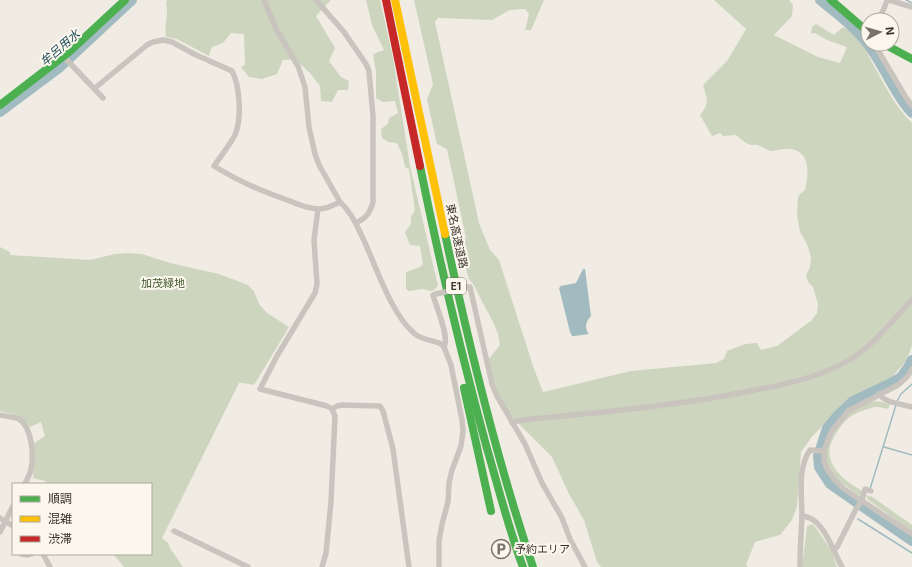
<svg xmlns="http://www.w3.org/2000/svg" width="912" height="567" viewBox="0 0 912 567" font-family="Inter,'Noto Sans JP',sans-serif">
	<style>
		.green { fill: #cdd5bf }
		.water { fill: #a1bbc0 }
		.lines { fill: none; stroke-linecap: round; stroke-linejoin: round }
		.stream { stroke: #a1bbc0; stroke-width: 1.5 }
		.river { stroke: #a1bbc0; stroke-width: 10 }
		.street { stroke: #c9c4bd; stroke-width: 5.5 }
		.fast { stroke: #4caf50; stroke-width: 8 }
		.slow { stroke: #ffc107; stroke-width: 8 }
		.jam { stroke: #c62828; stroke-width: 8 }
		.street-bridge { stroke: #c9c4bd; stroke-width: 5.5 }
		.labels { text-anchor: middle; stroke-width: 4; stroke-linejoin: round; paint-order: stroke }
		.shield { fill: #fbf7ed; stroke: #746d65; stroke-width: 1 }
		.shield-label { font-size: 10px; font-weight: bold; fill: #3a322b }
		.street-label { font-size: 11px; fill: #3a322b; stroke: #fbf7ed }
		.park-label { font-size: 11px; fill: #42592e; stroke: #fbf7ed }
		.poi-label { font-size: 11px; fill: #3a322b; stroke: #fbf7ed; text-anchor: start }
		.water-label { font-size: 12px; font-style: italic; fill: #1f4e5d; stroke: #fbf7ed }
	</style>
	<rect width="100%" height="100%" fill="#f0ece4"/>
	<g class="green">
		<path d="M167,0H331L316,16L335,48L329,61L341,77L349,81L348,90H338L332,102L321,101L320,86L310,73L295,59L283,60L277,74L262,79L249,77L241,67L245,65L244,34L231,33L223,43L212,47L209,56L177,39L166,37C164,24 169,14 166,2Z"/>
		<path d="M366,0H380L393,58L410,166L438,286C431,294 431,290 423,289C419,289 413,291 409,291L406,289V272L420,267L423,264L420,246L410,245L405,232L411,224V216L415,211L409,169L405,167L402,154L397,143L388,142L382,138L381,129L388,124L389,118L398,113L395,101L383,102L376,98V72L373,54L384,50L372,25Z"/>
		<path d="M414,0H544L531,30H525L529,14L525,9L510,10L492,20L438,18L435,22L479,223L490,250L499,260L533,366L543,392L631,371L716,363L724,359L727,351L745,344L757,343L761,350L777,346L812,320L817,313L818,304L813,287L808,282L806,276L810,267L811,257L807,244L800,232L797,215L798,197L800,194L805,190C809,173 811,148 786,149C781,149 776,151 771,151C767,150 764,148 760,146C757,144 754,145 751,145C746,144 740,138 736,135L723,136L720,133L712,136L700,115C710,103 707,99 703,85L727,61L746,29L714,0H789L793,5L792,16L774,35L818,57L840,63L847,47L827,40L815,33L811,34L812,27L816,24L834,35L843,27C859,34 866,51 874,66C885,85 895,107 912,123V345L907,360L892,377L841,405L811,438L801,452L797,506L792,520L780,535L755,542L746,565L748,567H601L597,562L584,520L569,494L552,457L509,414L497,392L488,360L500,345L498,334L494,324L473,284L469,279L459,247L466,238L447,149L437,144L427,99L433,84Z"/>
		<path d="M0,247L10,252V255L90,260L115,254L129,253L142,254L170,263L219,274L248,285L254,291L259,304L267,313L289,327L254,385L243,383H239L162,538L168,543L170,548L183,567H124L114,555L151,554V484H46L45,481L33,478L34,461L33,444L45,436L41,422L30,427C22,417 12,414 0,411Z"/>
		<path d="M877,401L890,404L888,409C885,408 880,407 876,407C873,407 868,409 865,410C850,414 843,422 835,435C831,442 828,449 830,458C834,473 848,483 861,490L862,493L860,496C848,488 833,478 827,464C821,448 839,421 852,411C859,406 869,402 877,401Z"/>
		<polygon points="867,495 870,497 871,496 912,525 912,532 867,499"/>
		<polygon points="813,524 831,550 837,567 802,567 807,526"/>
	</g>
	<path class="water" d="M583,269H585L591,316C586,321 584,328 589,334L575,336H572L570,332L559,288L561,286L576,283Z"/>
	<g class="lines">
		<g class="stream">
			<polyline points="906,0 912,3"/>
			<polyline points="897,401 901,394 912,384"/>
			<polyline points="884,447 912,455"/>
			<polyline points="870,489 896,405"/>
			<polyline points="858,519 912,553"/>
		</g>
		<g class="river">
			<path d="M820,0C838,15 858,29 871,49C885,68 896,97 912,113"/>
			<polyline points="0,112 59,68 132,0"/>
			<polyline points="912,360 909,366 901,377 889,384 853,401 838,415 827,428 818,456 819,467 830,484 912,541"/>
		</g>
		<g class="street">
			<polyline points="264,0 276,29 298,66 305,87 309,127 315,154 319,165 340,202"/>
			<path d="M316,0L344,32L366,64L369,71L373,116V202C370,213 366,218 356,223"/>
			<polyline points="889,0 912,7"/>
			<polyline points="879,20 887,1 889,0"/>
			<polyline points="876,44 876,47 905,96 912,106"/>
			<polyline points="66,59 103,98"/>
			<path d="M95,88L147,45L153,42L163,40L172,42L194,54L232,71C240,86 242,119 235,135C229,146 221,156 214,166C238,181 263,192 290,201C299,205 310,209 320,209C327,209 333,205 340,202C349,210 355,221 360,232C375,262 390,314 415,334C422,340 433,340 441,344L444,347L451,365L462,420L463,431L461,446L452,470L449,483L448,502L442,524L439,541V567"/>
			<polyline points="318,209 314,240 317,284 315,293 277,356 260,389 327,406 332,409 335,416 331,502 326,553 322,567"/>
			<polyline points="467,287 470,287 492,384 497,396 525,444 542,483 562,518 570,539 585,567"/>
			<path d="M436,294L433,295C436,306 450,338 444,347"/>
			<polyline points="912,369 907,377 898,385 848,411 831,432 824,451 824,461 827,469 834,479 844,489 912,534"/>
			<path d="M879,394C885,403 902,404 912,407"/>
			<polyline points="332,409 337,406 342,405 380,406 383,411 393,449 409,567"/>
			<path d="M0,415C6,416 13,417 19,419C32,427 34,456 31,469C30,475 27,479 25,484"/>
			<path d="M512,423L517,421L532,419C603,412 674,406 745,392C782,385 821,378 854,357C874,344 895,318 912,300"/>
			<path d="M802,516C824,517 833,552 842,567"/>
			<polyline points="0,518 13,526"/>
			<polyline points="174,531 248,567"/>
			<polyline points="0,532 13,506"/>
			<polyline points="834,549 837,547 856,509 862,500 865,489 871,491"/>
			<polyline points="21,554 28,555 31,554"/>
			<polyline points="43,554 50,567"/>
			<path d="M800,567C800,550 801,534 802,517C802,494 797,469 810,450L824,451"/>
		</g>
		<g class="fast">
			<polyline points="831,0 868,32"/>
			<polyline points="884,44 912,59"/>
			<polyline points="0,105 69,52 125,0"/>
			<path d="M420,166C439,260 461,353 486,445C498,486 508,527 523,567"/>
			<path d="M445,234C469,346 496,458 533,567"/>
			<polyline points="464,388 491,511"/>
		</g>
		<polyline class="slow" points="395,0 445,234"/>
		<polyline class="jam" points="386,0 420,166"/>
		<polyline class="street-bridge" points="436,294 467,287"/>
	</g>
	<defs>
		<g id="parking-ring" transform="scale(1)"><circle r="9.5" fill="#fbf7ed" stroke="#7a736c" stroke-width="1.5"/><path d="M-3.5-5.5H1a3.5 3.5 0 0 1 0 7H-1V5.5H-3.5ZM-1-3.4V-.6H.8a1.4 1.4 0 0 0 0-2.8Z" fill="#7a736c"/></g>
	</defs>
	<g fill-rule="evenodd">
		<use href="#parking-ring" x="501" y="549"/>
	</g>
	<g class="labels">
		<rect class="shield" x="446" y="278" width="20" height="16" rx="3"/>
		<g class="shield-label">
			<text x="456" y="290">E1</text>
		</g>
		<g class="street-label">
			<text transform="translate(457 236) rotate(78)" y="4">東名高速道路</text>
		</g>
		<g class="park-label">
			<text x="163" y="287">加茂緑地</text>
		</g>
		<g class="poi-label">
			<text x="515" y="553">予約エリア</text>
		</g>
		<g class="water-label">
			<text transform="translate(60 48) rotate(-41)" y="4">牟呂用水</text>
		</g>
	</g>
	<rect x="12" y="483" width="140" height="72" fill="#fbf7ed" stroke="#aea89f"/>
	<rect x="20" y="496" width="20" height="6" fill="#4caf50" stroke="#aea89f"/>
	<text x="48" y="503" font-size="12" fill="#3a322b">順調</text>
	<rect x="20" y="516" width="20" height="6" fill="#ffc107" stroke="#aea89f"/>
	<text x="48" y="523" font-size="12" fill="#3a322b">混雑</text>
	<rect x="20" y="536" width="20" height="6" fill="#c62828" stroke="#aea89f"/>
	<text x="48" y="543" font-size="12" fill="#3a322b">渋滞</text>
	<g transform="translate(880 32) rotate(84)"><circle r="19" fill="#fbf7ed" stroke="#aea89f"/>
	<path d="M0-3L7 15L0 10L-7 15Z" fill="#7a736c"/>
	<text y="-6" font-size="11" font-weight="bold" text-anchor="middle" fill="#3a322b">N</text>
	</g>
</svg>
